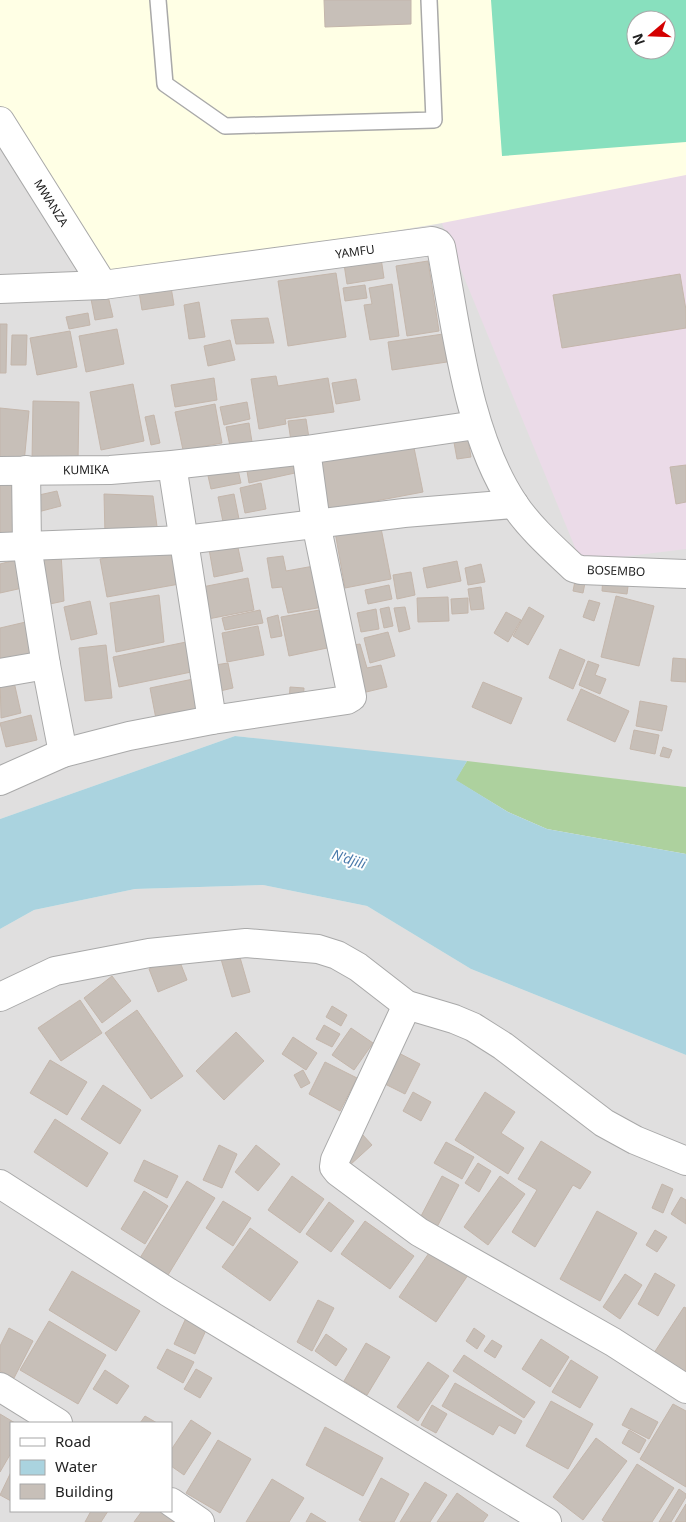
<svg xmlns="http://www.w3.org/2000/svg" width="686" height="1522" viewBox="0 0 686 1522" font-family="'Noto Sans',sans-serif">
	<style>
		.residential { fill: #e0dfdf; fill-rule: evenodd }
		.industrial { fill: #ebdbe8 }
		.education { fill: #ffffe5; fill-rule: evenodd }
		.forest { fill: #add19e }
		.pitch { fill: #88e0be; fill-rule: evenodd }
		.water { fill: #aad3df }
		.building { fill: #c7bfb8; stroke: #c4b6ab }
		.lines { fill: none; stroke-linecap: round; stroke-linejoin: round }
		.service-casing { stroke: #a9a9a9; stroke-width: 18 }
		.minor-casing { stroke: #a9a9a9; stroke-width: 30 }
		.service { stroke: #fff; stroke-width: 15 }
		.minor { stroke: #fff; stroke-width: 28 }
		.labels { text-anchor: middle; stroke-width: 4; stroke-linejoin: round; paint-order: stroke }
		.street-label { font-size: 12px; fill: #222; stroke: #fff }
		.water-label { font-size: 14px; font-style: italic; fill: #4a7aab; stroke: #fff }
	</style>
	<rect width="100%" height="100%" fill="#f2efe9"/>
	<g class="residential">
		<polygon points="0,108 686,175 686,787 235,736 0,819"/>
		<path d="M263,885L367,906L471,969L686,1055V1522H0V929L34,910L135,889ZM11,1423H171V1511H11Z"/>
	</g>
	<polygon class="industrial" points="686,162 686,549 581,562 436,209"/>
	<path class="education" d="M0,0H686V175L437,224L103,278L0,108ZM636,20H666V50H636Z"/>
	<polygon class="forest" points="467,761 686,787 686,854 547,829 508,812 455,780"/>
	<path class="pitch" d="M491,0H686V142L502,156ZM636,20H666V50H636Z"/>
	<polygon class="water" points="235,736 467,761 456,780 508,812 547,829 686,854 686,1055 471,969 367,906 263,885 135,889 34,910 0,929 0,819"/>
	<g class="building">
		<polygon points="324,0 411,0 411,24 325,27"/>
		<polygon points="381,258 384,278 347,284 344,264"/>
		<polygon points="428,261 439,331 407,336 396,266"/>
		<polygon points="336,273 346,337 288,346 278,281"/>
		<polygon points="680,274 686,310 686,328 562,348 553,295"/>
		<polygon points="392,284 399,336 370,340 364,305 372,304 369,288"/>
		<polygon points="365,285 367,298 345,301 343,288"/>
		<polygon points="171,287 174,305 142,310 139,292"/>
		<polygon points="108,296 113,317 95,320 91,299"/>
		<polygon points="199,302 205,337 189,339 184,305"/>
		<polygon points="88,313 90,325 69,329 66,317"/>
		<polygon points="268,318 274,343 236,344 231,320"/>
		<polygon points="0,324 7,324 6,373 0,373"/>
		<polygon points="117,329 124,364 86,372 79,336"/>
		<polygon points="70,331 77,367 37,375 30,338"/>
		<polygon points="443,334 447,362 392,370 388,342"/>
		<polygon points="12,335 27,335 26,365 11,365"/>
		<polygon points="230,340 235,360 208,366 204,346"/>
		<polygon points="276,376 278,386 328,378 334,412 285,419 286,424 259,429 251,379"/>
		<polygon points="214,378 217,400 175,407 171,385"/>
		<polygon points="356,379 360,400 336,404 332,383"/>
		<polygon points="133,384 144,441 101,450 90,392"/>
		<polygon points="33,401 79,402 78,462 32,461"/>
		<polygon points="247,402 250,419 224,425 220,407"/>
		<polygon points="215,404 222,443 183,450 175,412"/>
		<polygon points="0,408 29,411 24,463 0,461"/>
		<polygon points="154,415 160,443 151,445 145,417"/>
		<polygon points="306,419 309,438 291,441 288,421"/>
		<polygon points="249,423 252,442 230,446 226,427"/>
		<polygon points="467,434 471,457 457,459 453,437"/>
		<polygon points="412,438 423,492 328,510 318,456"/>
		<polygon points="292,456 295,473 249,483 246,465"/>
		<polygon points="236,461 241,483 211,489 206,467"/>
		<polygon points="686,465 686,502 676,504 670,467"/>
		<polygon points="18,479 21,534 0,535 0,480"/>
		<polygon points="261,483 266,509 245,513 240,488"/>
		<polygon points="57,491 61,506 34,513 30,497"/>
		<polygon points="104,494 153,496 158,534 105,534"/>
		<polygon points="234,494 239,519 223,522 218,497"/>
		<polygon points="380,523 391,579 345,588 335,532"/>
		<polygon points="237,543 243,571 214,577 209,549"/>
		<polygon points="179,545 185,583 107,597 100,559"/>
		<polygon points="42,552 61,554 64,601 45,605"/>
		<polygon points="283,556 286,571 314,566 323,607 288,613 282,587 272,588 267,558"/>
		<polygon points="20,559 27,587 0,593 0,564"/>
		<polygon points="457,561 461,581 427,588 423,568"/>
		<polygon points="481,564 485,582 468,585 465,568"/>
		<polygon points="411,572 415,595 397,599 393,575"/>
		<polygon points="576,576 586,578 583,593 573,591"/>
		<polygon points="603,576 629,579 627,594 602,591"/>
		<polygon points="248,578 254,610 203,620 197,588"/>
		<polygon points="389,585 392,599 368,604 365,590"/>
		<polygon points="481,587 484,609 471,610 468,589"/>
		<polygon points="159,595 164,642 116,652 110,603"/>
		<polygon points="616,596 654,606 639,666 601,657"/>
		<polygon points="448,597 449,621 418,622 417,598"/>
		<polygon points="468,598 468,613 452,614 451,599"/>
		<polygon points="589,600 600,603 594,621 583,617"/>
		<polygon points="90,601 97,634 71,640 64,607"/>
		<polygon points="389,607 393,626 384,628 380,609"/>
		<polygon points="405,607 410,629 399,632 394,608"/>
		<polygon points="529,607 544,616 528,645 513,636"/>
		<polygon points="325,609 332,647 289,656 281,617"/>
		<polygon points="376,609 379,629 361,632 357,613"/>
		<polygon points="260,610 263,623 225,630 222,618"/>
		<polygon points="506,612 521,620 508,642 494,633"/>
		<polygon points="278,615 282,636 271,638 267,618"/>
		<polygon points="30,621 39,657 0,666 0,628"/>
		<polygon points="258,626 264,655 227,662 222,633"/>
		<polygon points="388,632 395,656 370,663 364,638"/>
		<polygon points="191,641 196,671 119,687 113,657"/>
		<polygon points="360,644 367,668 381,665 387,687 358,694 347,646"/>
		<polygon points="106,645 112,698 85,701 79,648"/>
		<polygon points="560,649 585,660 573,689 549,678"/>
		<polygon points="673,658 686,659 686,682 671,681"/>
		<polygon points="588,661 599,665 595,675 606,679 600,694 579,685"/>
		<polygon points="228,663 233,688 220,691 215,665"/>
		<polygon points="12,673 21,713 1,718 0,676"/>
		<polygon points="198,678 205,713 157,724 150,688"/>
		<polygon points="483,682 522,698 511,724 472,707"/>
		<polygon points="290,687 304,688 303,704 289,703"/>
		<polygon points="581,689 629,711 615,742 567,720"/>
		<polygon points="640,701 667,706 662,731 636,726"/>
		<polygon points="31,715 37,740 6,747 0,723"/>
		<polygon points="634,730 659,735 655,754 630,749"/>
		<polygon points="663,747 672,750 669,758 660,756"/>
		<polygon points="239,954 250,992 232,997 221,959"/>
		<polygon points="178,957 187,980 158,992 149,969"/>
		<polygon points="112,976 131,1001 102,1023 84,998"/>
		<polygon points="80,1000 102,1033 61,1061 38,1028"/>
		<polygon points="332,1006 347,1015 341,1026 326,1017"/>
		<polygon points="137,1010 183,1076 151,1099 105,1033"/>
		<polygon points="324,1025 340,1034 332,1047 316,1039"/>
		<polygon points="351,1028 373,1043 354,1070 332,1055"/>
		<polygon points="236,1032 264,1061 224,1100 196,1071"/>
		<polygon points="293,1037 317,1053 306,1070 282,1054"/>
		<polygon points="391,1049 420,1064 405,1094 375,1079"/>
		<polygon points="50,1060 87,1082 67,1115 30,1093"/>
		<polygon points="325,1062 357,1078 340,1111 309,1094"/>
		<polygon points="303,1070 310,1083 301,1088 294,1075"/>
		<polygon points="103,1085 141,1110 120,1144 81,1119"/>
		<polygon points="413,1092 431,1102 421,1121 403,1111"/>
		<polygon points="485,1092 515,1112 501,1133 524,1148 508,1174 455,1140"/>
		<polygon points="55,1119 108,1153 87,1187 34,1152"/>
		<polygon points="362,1134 372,1145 350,1165 340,1154"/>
		<polygon points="541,1141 591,1172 580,1189 573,1185 535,1247 512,1232 537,1190 518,1179"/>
		<polygon points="446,1142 474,1157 462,1179 434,1163"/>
		<polygon points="219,1145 237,1154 222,1188 203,1180"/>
		<polygon points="256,1145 280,1164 258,1191 235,1172"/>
		<polygon points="144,1160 178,1176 167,1198 134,1181"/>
		<polygon points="478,1163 491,1171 479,1192 465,1183"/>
		<polygon points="292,1176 324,1199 300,1233 268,1210"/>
		<polygon points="442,1176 459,1185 437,1227 420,1218"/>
		<polygon points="500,1176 525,1194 488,1245 464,1227"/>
		<polygon points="187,1181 215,1198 168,1275 140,1258"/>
		<polygon points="662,1184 673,1189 663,1213 652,1208"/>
		<polygon points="144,1191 168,1206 145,1244 121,1229"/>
		<polygon points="681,1197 686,1200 686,1224 671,1214"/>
		<polygon points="223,1201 251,1218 233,1246 206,1228"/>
		<polygon points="329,1202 354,1221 331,1252 306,1234"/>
		<polygon points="597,1211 637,1233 600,1301 560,1279"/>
		<polygon points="365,1221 414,1256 390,1289 341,1254"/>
		<polygon points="250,1228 298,1262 270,1301 222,1267"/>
		<polygon points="655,1230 667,1237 657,1252 646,1245"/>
		<polygon points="431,1250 468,1275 436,1322 399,1297"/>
		<polygon points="72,1271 140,1311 116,1351 49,1310"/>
		<polygon points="655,1273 675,1285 658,1316 638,1304"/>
		<polygon points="625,1274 642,1285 620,1319 603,1307"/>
		<polygon points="318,1300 334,1308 312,1351 297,1342"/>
		<polygon points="684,1307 686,1308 686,1373 652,1356"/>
		<polygon points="186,1318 207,1328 195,1354 174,1344"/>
		<polygon points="49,1321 106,1355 78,1404 20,1370"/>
		<polygon points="9,1328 33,1341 14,1378 0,1371 0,1346"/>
		<polygon points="474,1328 485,1336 477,1349 466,1341"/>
		<polygon points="326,1334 347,1349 336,1366 315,1351"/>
		<polygon points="541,1339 569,1357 550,1387 522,1369"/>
		<polygon points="492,1340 502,1346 495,1358 484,1351"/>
		<polygon points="366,1343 390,1357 367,1395 344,1381"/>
		<polygon points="167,1349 194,1362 183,1383 157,1368"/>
		<polygon points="464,1355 535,1402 524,1418 453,1371"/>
		<polygon points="571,1360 598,1377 580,1408 552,1392"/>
		<polygon points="428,1362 449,1376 418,1421 397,1407"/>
		<polygon points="196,1369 212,1378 200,1398 184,1389"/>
		<polygon points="105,1370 129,1386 117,1404 93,1389"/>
		<polygon points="455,1383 522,1421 515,1434 499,1425 493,1435 442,1406"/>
		<polygon points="551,1401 593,1424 568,1469 526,1446"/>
		<polygon points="673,1404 686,1411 686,1487 640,1459"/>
		<polygon points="432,1405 447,1414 436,1433 421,1425"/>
		<polygon points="631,1408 658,1422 649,1439 622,1425"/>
		<polygon points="0,1414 15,1423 11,1423 11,1453 0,1472"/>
		<polygon points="145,1416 157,1423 140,1423"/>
		<polygon points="191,1420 211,1433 184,1475 171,1466 171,1450"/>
		<polygon points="325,1427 383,1458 363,1496 306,1465"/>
		<polygon points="629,1430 646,1440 639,1453 622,1443"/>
		<polygon points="596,1438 627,1461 583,1520 553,1497"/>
		<polygon points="218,1440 251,1459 220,1513 186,1493"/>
		<polygon points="637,1464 674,1488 652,1522 605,1522 602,1520"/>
		<polygon points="11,1472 11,1501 0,1495"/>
		<polygon points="381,1478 409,1494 394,1522 363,1522 359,1520"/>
		<polygon points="272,1479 304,1498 289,1522 246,1522"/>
		<polygon points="425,1482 447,1495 430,1522 400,1522"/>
		<polygon points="679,1489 686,1494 686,1497 671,1522 659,1522"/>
		<polygon points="457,1493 488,1515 483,1522 437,1522"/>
		<polygon points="686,1504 686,1522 675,1522"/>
		<polygon points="91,1511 108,1511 101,1522 85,1522"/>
		<polygon points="142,1511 171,1511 187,1522 134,1522"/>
		<polygon points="311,1513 326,1522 306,1522"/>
	</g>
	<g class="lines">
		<g class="service-casing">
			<polyline id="service" points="158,0 165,84 225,126 434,120 429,0"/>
		</g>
		<g class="minor-casing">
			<g id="minor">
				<polyline points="0,121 103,285"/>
				<path d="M0,289L103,285L432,241L438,243L441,247C457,330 467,434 514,504C530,528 554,549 574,568L581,570L686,574"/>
				<polyline points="172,465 212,720"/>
				<polyline points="26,470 27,546 46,665 63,753"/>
				<polyline points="0,471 110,470 172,465 306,450 476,425"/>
				<polyline points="0,547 185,540 404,513 514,504"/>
				<polyline points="0,673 46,665"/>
				<polyline points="0,781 63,753 129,736 212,720 347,700 352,697 316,523 306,450"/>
				<polyline points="0,997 55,971 149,953 246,943 318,949 337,955 358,967 407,1005 454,1019 473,1027 503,1046 604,1123 635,1140 686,1161"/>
				<polyline points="407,1005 335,1160 334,1167 338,1172 419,1232 613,1342 686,1389"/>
				<polyline points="0,1184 168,1292 547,1522"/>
				<polyline points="0,1387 58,1423"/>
				<polyline points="171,1502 200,1522"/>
			</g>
		</g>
		<use href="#service" class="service"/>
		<use href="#minor" class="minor"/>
	</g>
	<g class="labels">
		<g class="street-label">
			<text transform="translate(51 203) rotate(58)" y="4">MWANZA</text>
			<text transform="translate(355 252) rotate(-8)" y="4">YAMFU</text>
			<text transform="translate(86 470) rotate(-1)" y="4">KUMIKA</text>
			<text transform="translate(616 571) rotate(2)" y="4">BOSEMBO</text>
		</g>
		<g class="water-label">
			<text transform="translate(349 859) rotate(18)" y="5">N'djili</text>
		</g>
	</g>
	<rect x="10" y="1422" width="162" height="90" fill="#ffffff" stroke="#a7a7a7"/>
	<rect x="20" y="1438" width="25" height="8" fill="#ffffff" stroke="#a7a7a7"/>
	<text x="55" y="1447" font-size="15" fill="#222222">Road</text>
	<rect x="20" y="1460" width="25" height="15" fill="#aad3df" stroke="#a7a7a7"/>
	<text x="55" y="1472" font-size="15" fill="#222222">Water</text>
	<rect x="20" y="1484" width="25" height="15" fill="#c7bfb8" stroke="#a7a7a7"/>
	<text x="55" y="1497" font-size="15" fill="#222222">Building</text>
	<g transform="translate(651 35) rotate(251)"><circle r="24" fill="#ffffff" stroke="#a7a7a7"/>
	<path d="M0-4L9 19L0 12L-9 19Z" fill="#d40000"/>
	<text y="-8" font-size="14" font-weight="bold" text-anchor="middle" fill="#222222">N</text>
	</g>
</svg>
